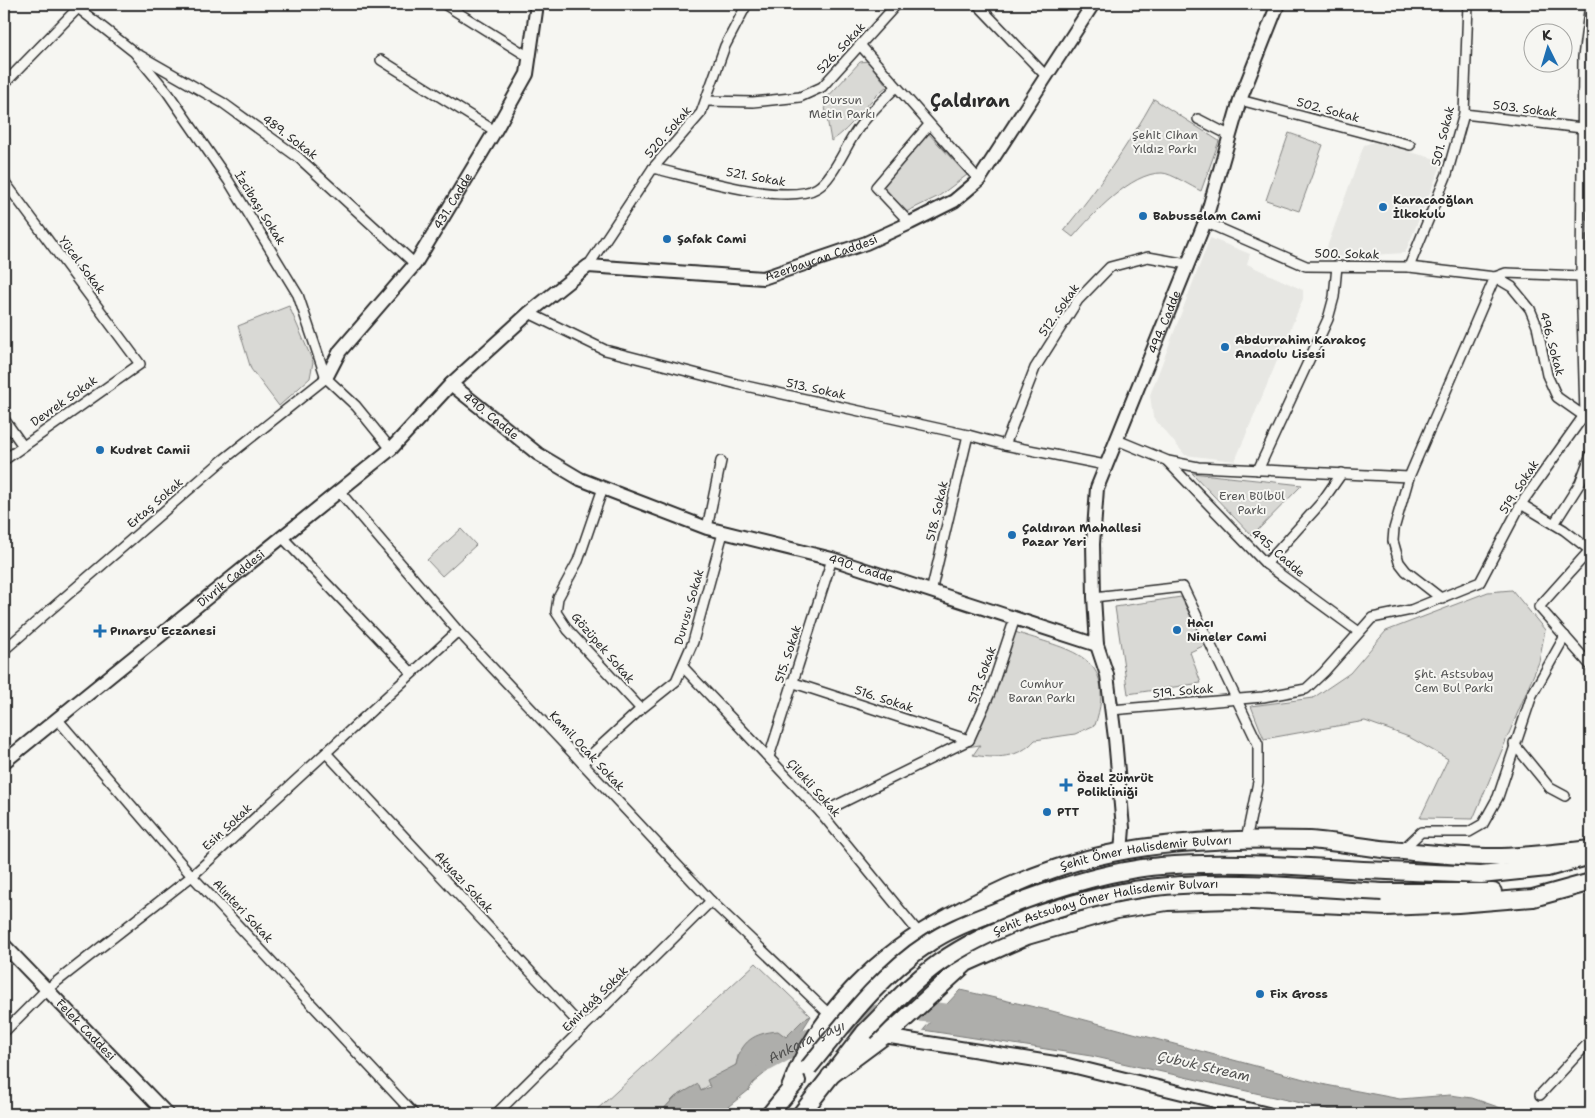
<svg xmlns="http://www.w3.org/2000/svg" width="1595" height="1118" viewBox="0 0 1595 1118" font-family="'Shantell Sans',sans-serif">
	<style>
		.built { fill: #e7e7e3 }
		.green { fill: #d9d9d5; stroke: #828280 }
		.water { fill: #aeaeab; stroke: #7a7a78 }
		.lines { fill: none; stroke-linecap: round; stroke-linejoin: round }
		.river { stroke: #aeaeab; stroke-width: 21 }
		.street-casing { stroke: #2b2b2b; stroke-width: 12 }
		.secondary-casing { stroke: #2b2b2b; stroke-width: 16 }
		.highway-casing { stroke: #2b2b2b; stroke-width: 20 }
		.street { stroke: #f6f6f2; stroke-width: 9 }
		.secondary { stroke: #f6f6f2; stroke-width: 12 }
		.highway { stroke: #f6f6f2; stroke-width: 16 }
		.highway-bridge-casing { stroke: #2b2b2b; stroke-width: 20; stroke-linecap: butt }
		.highway-bridge { stroke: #f6f6f2; stroke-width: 16 }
		.poi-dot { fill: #1f6fb2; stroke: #f6f6f2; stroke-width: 2 }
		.labels { text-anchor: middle; stroke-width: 4; stroke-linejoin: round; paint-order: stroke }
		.street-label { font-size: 12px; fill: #2b2b2b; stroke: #f6f6f2 }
		.park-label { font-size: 12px; fill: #565656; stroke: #f6f6f2 }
		.poi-label { font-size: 12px; font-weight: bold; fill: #2b2b2b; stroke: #f6f6f2; text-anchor: start }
		.water-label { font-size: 14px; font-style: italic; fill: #525251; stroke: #f6f6f2 }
		.district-label { font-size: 18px; font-weight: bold; fill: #2b2b2b; stroke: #f6f6f2 }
	</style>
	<rect width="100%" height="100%" fill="#f6f6f2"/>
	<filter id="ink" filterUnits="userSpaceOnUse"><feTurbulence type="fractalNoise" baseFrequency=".02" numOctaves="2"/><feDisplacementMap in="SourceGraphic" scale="10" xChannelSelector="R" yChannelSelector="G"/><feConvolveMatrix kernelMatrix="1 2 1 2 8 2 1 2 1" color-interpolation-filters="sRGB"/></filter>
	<g filter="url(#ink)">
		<g class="built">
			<polygon points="1374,142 1443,161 1405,253 1323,258 1364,145"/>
			<polygon points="1210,238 1250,254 1247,264 1303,290 1303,299 1235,461 1185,455 1153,417 1150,395"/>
		</g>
		<g class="green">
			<path d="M868,61L887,86C865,103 853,128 831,141L824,101L860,62Z"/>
			<path d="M1154,99L1219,141L1201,191C1192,187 1171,173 1162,173C1131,172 1092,215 1073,237L1064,230C1098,188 1128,146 1154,99Z"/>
			<polygon points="928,133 967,175 939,196 906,212 882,187"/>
			<polygon points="1289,133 1323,145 1299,211 1266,200"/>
			<polygon points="289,306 313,362 310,378 279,406 251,369 238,326"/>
			<polygon points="1192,473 1302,485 1252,536"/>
			<polygon points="461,529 476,545 442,576 427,560"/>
			<polygon points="1512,590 1545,630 1539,662 1473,819 1420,818 1448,759 1409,737 1365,721 1264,739 1251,706 1313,698 1350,673 1386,631 1488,592"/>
			<polygon points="1181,597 1205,645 1190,652 1201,683 1128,694 1115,607"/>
			<path d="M1015,632C1068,650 1119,654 1095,725L1075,734L1035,740C1020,758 995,759 973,755L980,745L966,747Z"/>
			<polygon points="756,963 811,1016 803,1020 786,1037 739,1052 736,1065 701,1091 698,1085 675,1097 659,1114 592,1114"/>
		</g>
		<g class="water">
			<polygon points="960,990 1052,1011 1326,1085 1400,1099 1450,1095 1472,1098 1518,1114 1349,1114 1091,1056 923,1030"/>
			<path d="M811,1016L786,1056L753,1083L749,1090L719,1114H659L675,1097L698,1084L701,1091L710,1087L707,1080L736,1065C741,1041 754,1033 778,1031L786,1037L803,1020Z"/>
		</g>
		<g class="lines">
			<path class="river" id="s1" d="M766,1061C808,1037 864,1011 914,1011C932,1011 950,1015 967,1017"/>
			<g class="street-casing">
				<g id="street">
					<polyline points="73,4 134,52 168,93 228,180 298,295 326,378 356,406 391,449"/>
					<polyline points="444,4 529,57"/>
					<polyline points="977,4 1046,76"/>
					<polyline points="861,46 979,180"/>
					<polyline points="139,55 223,103 299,158 415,264"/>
					<polyline points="381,60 495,131"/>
					<polyline points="4,84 78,8"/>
					<polyline points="1240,100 1410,145"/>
					<polyline points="706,101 753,102 800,97 822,87 897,4"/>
					<polyline points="1464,114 1582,128"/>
					<polyline points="1198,119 1229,135"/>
					<path d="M653,168C689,176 786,207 817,188C834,178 847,142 860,126C870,112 884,100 896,87"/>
					<polyline points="4,181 140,364 4,460"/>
					<polyline points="1205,222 1306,266 1409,267 1495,277 1512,287 1530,309 1537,326 1547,375 1557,397 1591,421"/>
					<polyline points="910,223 876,187 929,125"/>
					<polyline points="588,266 653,168 701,113 725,46 747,4"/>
					<polyline points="1409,267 1447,174 1464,114 1468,4"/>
					<polyline points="529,313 605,350 737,384 968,435 1005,445 1105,465"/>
					<polyline points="4,419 23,446"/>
					<polyline points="1117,440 1168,461 1198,467 1409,477"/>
					<polyline points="1005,445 1035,368 1078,300 1110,267 1148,257 1187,264"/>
					<polyline points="1168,462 1266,564 1359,632"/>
					<polyline points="1258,470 1328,319 1334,297 1337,266"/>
					<polyline points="603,488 578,561 558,598 556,612 568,630 641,709"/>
					<polyline points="339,491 458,631 582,763 711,901 831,1016"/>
					<polyline points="1521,504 1564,530 1591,551"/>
					<polyline points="1554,524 1580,483 1591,454"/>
					<polyline points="707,528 721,461"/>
					<polyline points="282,537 412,673"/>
					<polyline points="1590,550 1539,607 1591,666"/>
					<polyline points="1266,564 1321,503 1342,473"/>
					<polyline points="931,592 968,435"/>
					<polyline points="1094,597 1183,587 1258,744 1258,782 1246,840"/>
					<polyline points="1442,599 1406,571 1399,562 1393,541 1394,529 1409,477 1495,277 1506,273 1581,276"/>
					<polyline points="4,650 223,460 326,378"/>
					<polyline points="683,667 821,813 919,933"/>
					<polyline points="791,682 969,740"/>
					<polyline points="1111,710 1263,697 1306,689 1324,672 1372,618 1411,610 1480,582 1521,504 1585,414 1581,276 1583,57 1590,4"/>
					<polyline points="58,720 192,876 414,1114"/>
					<polyline points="969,740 990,693 1015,618"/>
					<polyline points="1514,744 1550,788 1565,796"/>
					<polyline points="326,753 583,1028"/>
					<polyline points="769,757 832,559"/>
					<polyline points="582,763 641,709 676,681 693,642 723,533"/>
					<polyline points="821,813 969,740"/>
					<polyline points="1401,851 1421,832 1469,832 1483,824 1498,797 1532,695 1565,636"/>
					<polyline points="4,1032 46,990 192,876 458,631"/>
					<polyline points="1540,1095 1591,1040"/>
					<polyline points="496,1114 711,901"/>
				</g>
			</g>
			<g class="secondary-casing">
				<g id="secondary">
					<path id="s2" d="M326,378L340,351L415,264L495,131L527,74L537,4"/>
					<path id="s3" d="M451,384L538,454L580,479L608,490L707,528L832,559L1097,645"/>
					<path id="s4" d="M4,762L391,449L451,384L529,313L588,266L763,278L866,243L910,223L954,201L979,180L1093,4"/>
					<path id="s5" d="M1121,852L1123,828L1115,738L1107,675L1097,645L1094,597L1093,544L1097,488L1205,222L1240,100L1278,4"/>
					<path id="s6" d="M4,945L167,1114"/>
					<polyline points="884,1036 1068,1065 1268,1114"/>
				</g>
			</g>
			<g class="highway-casing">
				<g id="highway">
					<polyline points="1388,871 1481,875 1547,868 1587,857"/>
					<polyline points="1382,892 1493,892"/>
					<polyline points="830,1076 896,1027 966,963 1027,936 1117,910 1167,902 1231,900 1386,907 1458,904 1533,898 1591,882"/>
					<path id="s7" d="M790,1088C817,1014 880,953 949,917C981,899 1016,882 1051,870C1132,841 1224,838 1309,840C1340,842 1371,849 1403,851C1435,854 1469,858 1502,857C1531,856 1561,852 1591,849"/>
					<polyline points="770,1114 797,1081"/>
					<polyline points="801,1114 865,1032"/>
				</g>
			</g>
			<use href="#street" class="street"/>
			<use href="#secondary" class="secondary"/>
			<use href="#highway" class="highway"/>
			<g class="highway-bridge-casing">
				<g id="highway-bridge">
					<path id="s8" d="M865,1032C889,1008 912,982 940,962C1000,920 1108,888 1182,885C1249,881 1316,888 1382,892"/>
					<path d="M808,1068C844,1024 881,974 929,943C949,929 975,920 997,911C1045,891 1109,870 1161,866C1237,860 1312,868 1388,871"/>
				</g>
			</g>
			<use href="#highway-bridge" class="highway-bridge"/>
		</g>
	</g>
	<g class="poi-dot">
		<circle cx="1383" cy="207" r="5"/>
		<circle cx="1143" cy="216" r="5"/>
		<circle cx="667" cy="239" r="5"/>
		<circle cx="1225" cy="347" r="5"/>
		<circle cx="100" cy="450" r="5"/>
		<circle cx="1012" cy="535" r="5"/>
		<circle cx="1177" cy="630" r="5"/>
		<path d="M97.5 623.5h5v5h5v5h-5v5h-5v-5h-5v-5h5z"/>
		<path d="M1063.5 777.5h5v5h5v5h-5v5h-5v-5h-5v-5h5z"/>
		<circle cx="1047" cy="812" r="5"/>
		<circle cx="1260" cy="994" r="5"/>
	</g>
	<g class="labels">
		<g class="street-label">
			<text transform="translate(841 48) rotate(-47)" y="4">526. Sokak</text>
			<text transform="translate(1525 109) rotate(7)" y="4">503. Sokak</text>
			<text transform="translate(1328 110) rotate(15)" y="4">502. Sokak</text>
			<text transform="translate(668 132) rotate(-49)" y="4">520. Sokak</text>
			<text transform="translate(1443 136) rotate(-76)" y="4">501. Sokak</text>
			<text transform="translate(290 137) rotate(37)" y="4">489. Sokak</text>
			<text transform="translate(756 177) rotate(10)" y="4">521. Sokak</text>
			<text dy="4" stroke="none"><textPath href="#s2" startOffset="219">431. Cadde</textPath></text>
			<text transform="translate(260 208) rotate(58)" y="4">İzcibaşı Sokak</text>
			<text transform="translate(1347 254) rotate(1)" y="4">500. Sokak</text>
			<text dy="4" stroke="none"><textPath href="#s4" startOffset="1004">Azerbaycan Caddesi</textPath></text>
			<text transform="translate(82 265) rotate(53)" y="4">Yücel Sokak</text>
			<text transform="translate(1059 310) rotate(-55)" y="4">512. Sokak</text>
			<text dy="4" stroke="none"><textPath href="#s5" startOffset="546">494. Cadde</textPath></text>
			<text transform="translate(1552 344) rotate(75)" y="4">496. Sokak</text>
			<text transform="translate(816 389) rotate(12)" y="4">513. Sokak</text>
			<text transform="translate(64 401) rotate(-35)" y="4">Devrek Sokak</text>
			<text dy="4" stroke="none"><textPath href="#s3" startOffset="51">490. Cadde</textPath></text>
			<text transform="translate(1519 487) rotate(-57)" y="4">519. Sokak</text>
			<text transform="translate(155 503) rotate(-41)" y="4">Ertaş Sokak</text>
			<text transform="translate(937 511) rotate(-77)" y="4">518. Sokak</text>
			<text transform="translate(1278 553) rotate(41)" y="4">495. Cadde</text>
			<text dy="4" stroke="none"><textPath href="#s3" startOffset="456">490. Cadde</textPath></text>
			<text dy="4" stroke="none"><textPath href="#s4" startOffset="292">Divrik Caddesi</textPath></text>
			<text transform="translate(689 607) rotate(-74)" y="4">Durusu Sokak</text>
			<text transform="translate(603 648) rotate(49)" y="4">Gözüpek Sokak</text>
			<text transform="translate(788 654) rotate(-72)" y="4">515. Sokak</text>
			<text transform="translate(982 675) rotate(-70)" y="4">517. Sokak</text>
			<text transform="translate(1183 691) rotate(-5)" y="4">519. Sokak</text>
			<text transform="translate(884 699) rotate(18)" y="4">516. Sokak</text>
			<text transform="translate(587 751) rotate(47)" y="4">Kamil Ocak Sokak</text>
			<text transform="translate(814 788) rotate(48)" y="4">Çilekli Sokak</text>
			<text transform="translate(227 827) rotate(-43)" y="4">Esin Sokak</text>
			<text dy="4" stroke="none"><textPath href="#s7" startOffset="448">Şehit Ömer Halisdemir Bulvarı</textPath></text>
			<text transform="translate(464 882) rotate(47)" y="4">Akyazı Sokak</text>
			<text dy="4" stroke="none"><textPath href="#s8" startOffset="280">Şehit Astsubay Ömer Halisdemir Bulvarı</textPath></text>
			<text transform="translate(243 911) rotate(47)" y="4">Alınteri Sokak</text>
			<text transform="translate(595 999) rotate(-45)" y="4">Emirdağ Sokak</text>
			<text dy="4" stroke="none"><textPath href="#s6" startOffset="118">Felek Caddesi</textPath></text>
		</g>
		<g class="park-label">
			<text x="842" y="104">Dursun<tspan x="842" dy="14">Metin Parkı</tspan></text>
			<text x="1165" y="139">Şehit Cihan<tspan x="1165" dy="14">Yıldız Parkı</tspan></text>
			<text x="1252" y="500">Eren Bülbül<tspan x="1252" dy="14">Parkı</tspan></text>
			<text x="1454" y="678">Şht. Astsubay<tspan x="1454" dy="14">Cem Bul Parkı</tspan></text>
			<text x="1042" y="688">Cumhur<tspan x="1042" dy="14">Baran Parkı</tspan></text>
		</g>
		<g class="poi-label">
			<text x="1393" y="204">Karacaoğlan<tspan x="1393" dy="14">İlkokulu</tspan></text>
			<text x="1153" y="220">Babusselam Cami</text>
			<text x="677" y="243">Şafak Cami</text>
			<text x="1235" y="344">Abdurrahim Karakoç<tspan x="1235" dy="14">Anadolu Lisesi</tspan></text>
			<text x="110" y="454">Kudret Camii</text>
			<text x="1022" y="532">Çaldıran Mahallesi<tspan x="1022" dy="14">Pazar Yeri</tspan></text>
			<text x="1187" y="627">Hacı<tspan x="1187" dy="14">Nineler Cami</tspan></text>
			<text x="110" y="635">Pınarsu Eczanesi</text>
			<text x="1077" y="782">Özel Zümrüt<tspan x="1077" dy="14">Polikliniği</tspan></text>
			<text x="1057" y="816">PTT</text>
			<text x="1270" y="998">Fix Gross</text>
		</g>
		<g class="water-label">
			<text dy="5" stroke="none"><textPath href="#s1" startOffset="45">Ankara Çayı</textPath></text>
			<text transform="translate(1204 1066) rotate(13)" y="5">Çubuk Stream</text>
		</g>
		<g class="district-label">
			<text x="970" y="107">Çaldıran</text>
		</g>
	</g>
	<rect width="1595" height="1118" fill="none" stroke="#f6f6f2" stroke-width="20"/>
	<rect x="10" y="10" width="1575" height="1098" fill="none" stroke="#2b2b2b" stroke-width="2" filter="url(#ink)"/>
	<g transform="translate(1548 48) rotate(355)"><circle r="24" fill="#f6f6f2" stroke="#a5a5a2"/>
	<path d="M0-4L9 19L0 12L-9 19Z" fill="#1f6fb2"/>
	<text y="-8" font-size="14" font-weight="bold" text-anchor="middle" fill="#2b2b2b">K</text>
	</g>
</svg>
